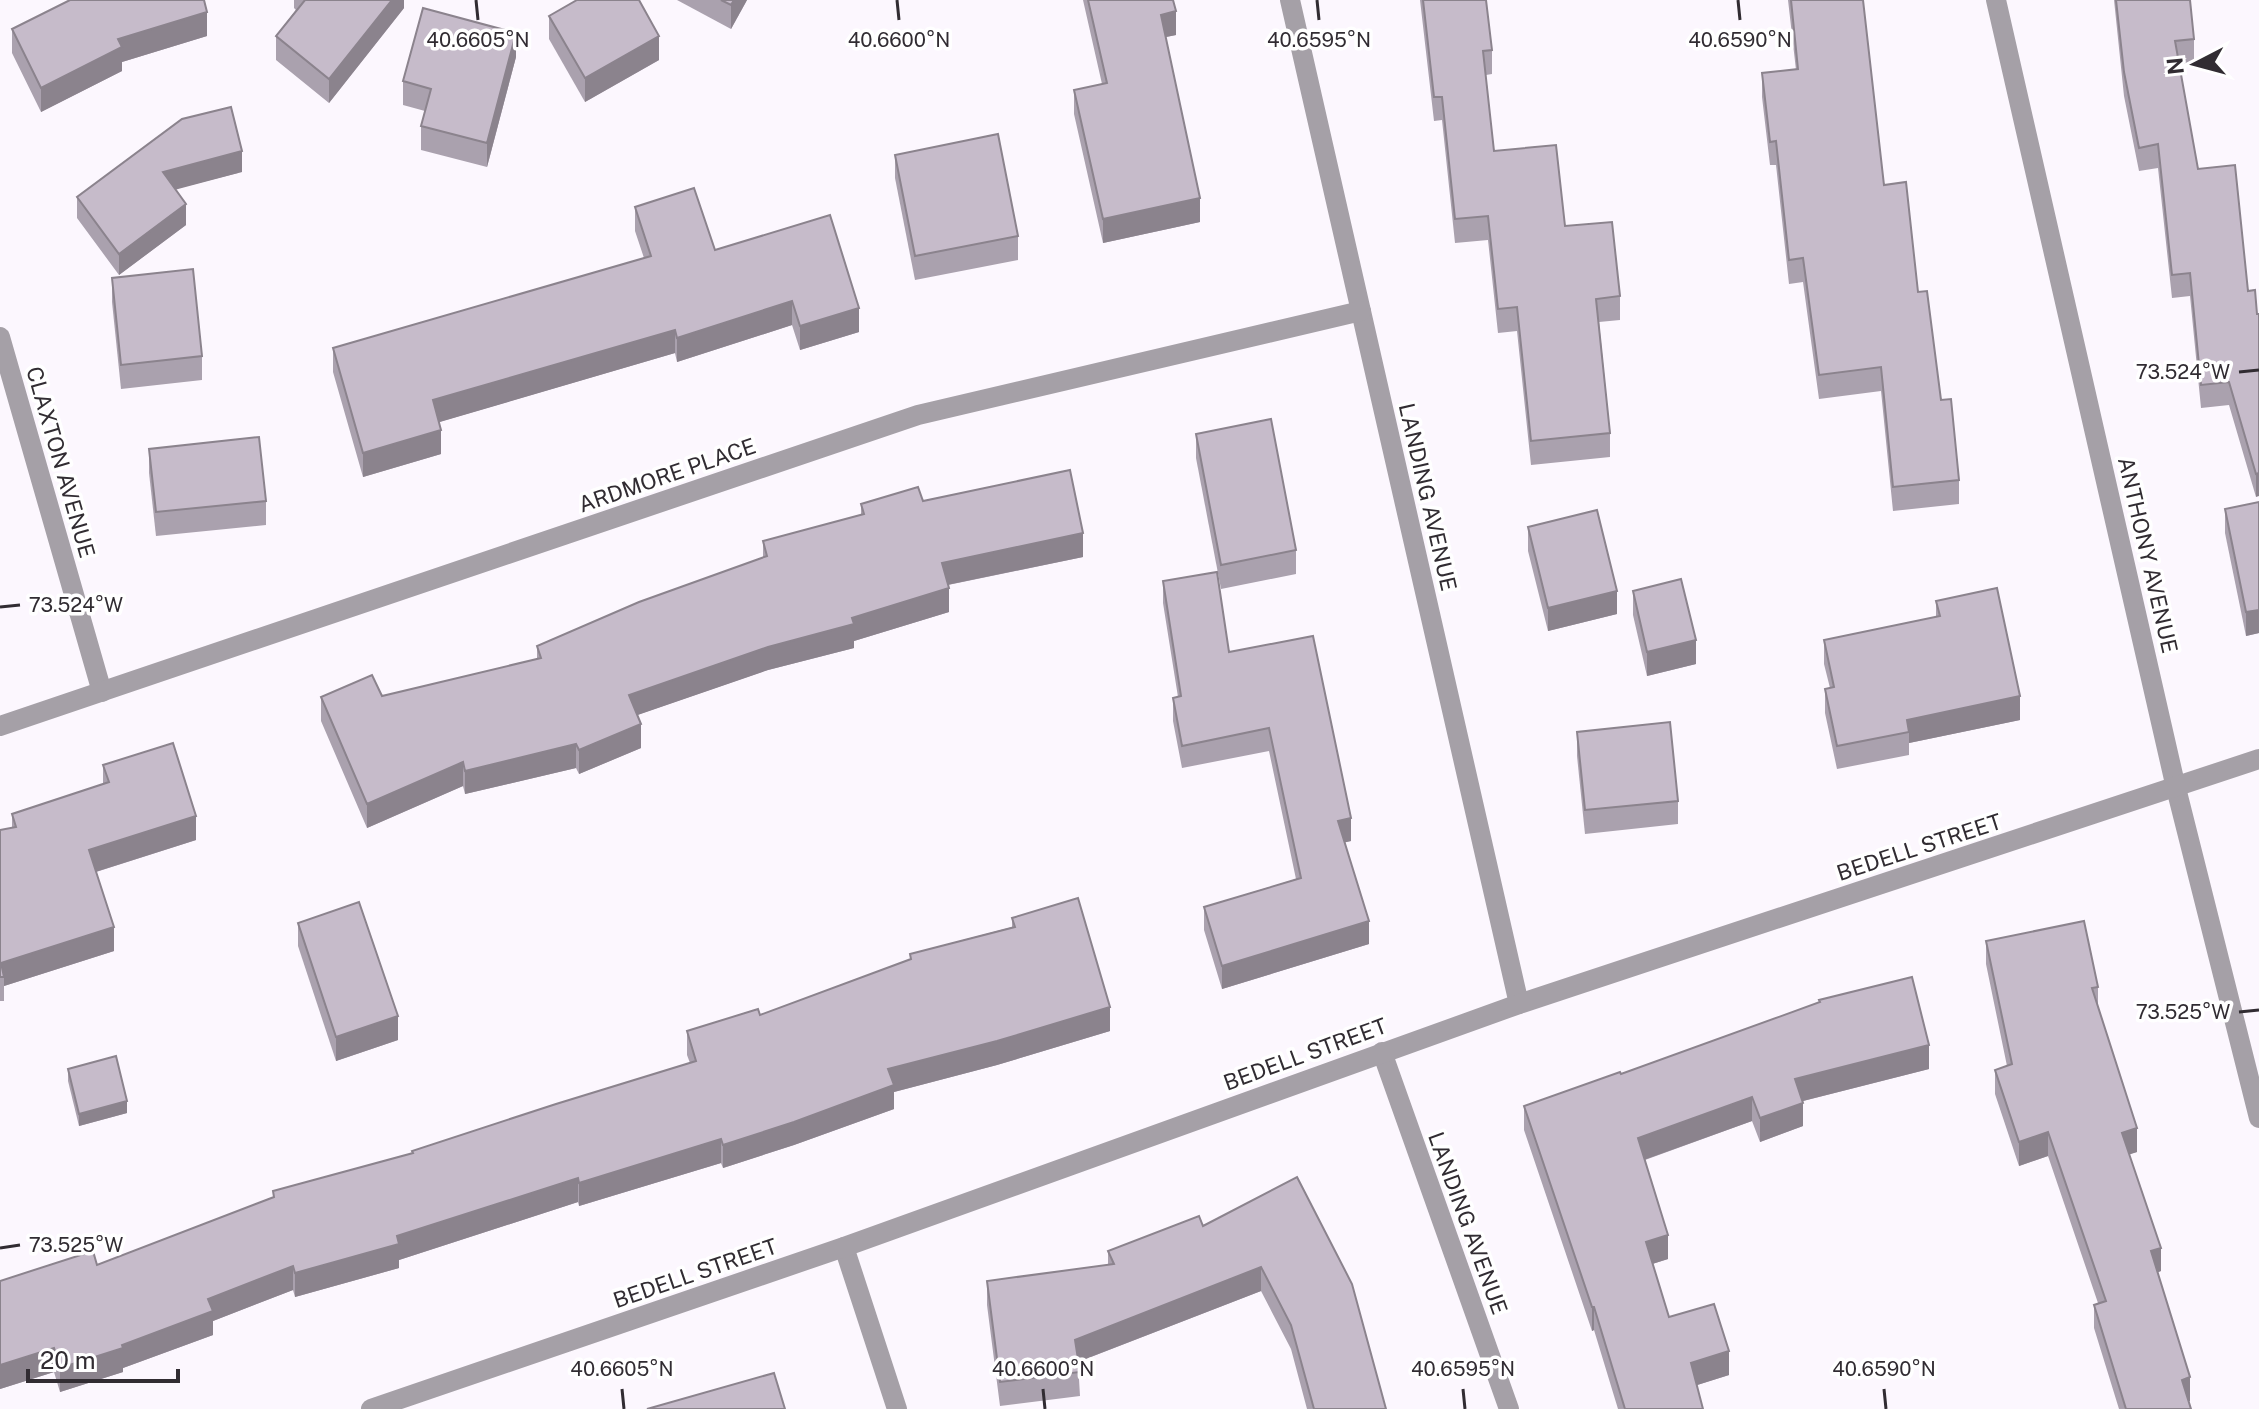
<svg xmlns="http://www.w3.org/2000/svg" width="2259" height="1409" viewBox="0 0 2259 1409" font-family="'Public Sans',sans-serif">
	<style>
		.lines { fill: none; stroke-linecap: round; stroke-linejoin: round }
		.street { stroke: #a5a0a7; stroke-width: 20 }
		.wall { fill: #aaa1ae }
		.shaded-wall { fill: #8b838d }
		.building { fill: #c6bbca; stroke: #8b838d; stroke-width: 2 }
		.ticks { fill: none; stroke: #312c32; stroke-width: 3 }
		.labels { text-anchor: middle; stroke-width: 7; stroke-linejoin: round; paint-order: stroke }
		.street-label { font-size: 22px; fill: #312c32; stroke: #fff }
		.ticks-label { font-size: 20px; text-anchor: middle; fill: #312c32; stroke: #fff; stroke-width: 7; stroke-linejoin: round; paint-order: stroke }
	</style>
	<rect width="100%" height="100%" fill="#fcf7fe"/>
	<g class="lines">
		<g class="street">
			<polyline points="1290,0 1519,1004"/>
			<polyline points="1996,0 2176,788 2259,1118"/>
			<polyline points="0,337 102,692"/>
			<polyline points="0,726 918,415 1361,311"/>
			<polyline points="1382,1052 1509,1409"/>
			<polyline points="844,1247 897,1409"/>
			<polyline points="371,1409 844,1247 1519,1004 2259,759"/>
		</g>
	</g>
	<g class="wall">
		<polygon points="294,0 404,0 404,8 329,103 276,60 276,36 296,10 294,8"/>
		<polygon points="677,0 747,0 731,29"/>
		<polygon points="1083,0 1173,0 1176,35 1166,37 1200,222 1103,243 1074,114 1074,90 1102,84"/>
		<polygon points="1420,0 1486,0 1492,50 1492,74 1486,75 1494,151 1565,226 1620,296 1620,320 1599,322 1610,433 1610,457 1531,465 1517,331 1498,333 1488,240 1455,243 1442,120 1434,121"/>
		<polygon points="1788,0 1863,0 1884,185 1918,292 1959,480 1959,504 1893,511 1881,391 1819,399 1803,282 1789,284 1776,165 1770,165 1762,97 1762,73 1796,70"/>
		<polygon points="2114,0 2190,0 2194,39 2194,63 2179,64 2198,169 2257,314 2256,497 2229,405 2201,408 2190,296 2172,298 2158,168 2139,171 2124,96"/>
		<polygon points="549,16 659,60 585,102 549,39"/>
		<polygon points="12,29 207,36 122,62 122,71 41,112 12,53"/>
		<polygon points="516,57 487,167 421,150 421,126 425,111 403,105 403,81"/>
		<polygon points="895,155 1018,236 1018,260 915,280 895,178"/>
		<polygon points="242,172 175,189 186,225 119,275 77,218 77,197"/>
		<polygon points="635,207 715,250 859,332 800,350 792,325 677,362 675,353 439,422 441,454 363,477 333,372 333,348 644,258 635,231"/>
		<polygon points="112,278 202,356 202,380 121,389 112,302"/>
		<polygon points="1196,434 1296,550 1296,574 1221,589 1196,458"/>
		<polygon points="149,449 266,501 266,525 156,536 149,473"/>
		<polygon points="923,501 1083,557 948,585 949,612 854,641 854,648 768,670 637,715 641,748 579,774 576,768 465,794 463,786 367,828 321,721 321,697 382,696 537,659 537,646 763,558 763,541 861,515 861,504"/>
		<polygon points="2259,502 2259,633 2246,636 2225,533 2225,509"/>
		<polygon points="1528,527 1617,614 1548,631 1528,551"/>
		<polygon points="1163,581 1229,652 1351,841 1345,842 1369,944 1222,989 1204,930 1204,907 1296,879 1269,751 1182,768 1173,721 1173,698 1178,697 1163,603"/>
		<polygon points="1633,591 1696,664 1647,676 1633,615"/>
		<polygon points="1936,601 2020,720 1909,743 1909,755 1837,769 1825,713 1825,689 1830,688 1824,664 1824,640 1936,617"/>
		<polygon points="1577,732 1678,801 1678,824 1585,834 1577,756"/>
		<polygon points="103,765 196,840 96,872 114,951 4,986 4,1001 0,1001 0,830 12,828 12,814 103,784"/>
		<polygon points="1012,918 1110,1031 997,1065 894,1092 894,1109 794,1145 723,1168 721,1163 579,1206 578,1202 399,1260 399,1268 295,1297 293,1290 213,1321 213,1335 123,1368 123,1372 60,1392 54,1372 0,1389 0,1281 97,1265 273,1198 273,1191 412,1153 690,1063 687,1055 687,1031 760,1015 910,960 910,954 1012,927"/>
		<polygon points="298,923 398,1040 336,1061 298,946"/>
		<polygon points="1986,941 2098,987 2098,1008 2137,1152 2129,1154 2161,1271 2158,1272 2191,1409 2119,1409 2094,1328 2094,1305 2098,1303 2048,1156 2019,1166 1995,1094 1995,1070 2007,1066 1986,964"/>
		<polygon points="68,1069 127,1113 79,1126 68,1081"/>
		<polygon points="1929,1069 1803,1101 1803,1126 1760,1142 1752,1121 1645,1160 1668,1259 1652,1264 1669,1317 1729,1375 1697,1385 1703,1409 1618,1409 1594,1330 1592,1331 1524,1130 1524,1106 1621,1074"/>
		<polygon points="1297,1177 1386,1409 1307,1409 1291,1349 1261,1291 1078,1362 1080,1396 1000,1406 987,1305 987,1281 1108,1265 1108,1251 1203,1226"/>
	</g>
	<g class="shaded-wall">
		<polygon points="392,0 404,0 404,8 329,103 329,79"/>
		<polygon points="734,0 747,0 731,29 731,5"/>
		<polygon points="1176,11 1176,35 1161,38 1161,15"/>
		<polygon points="207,12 207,36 122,62 122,71 41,112 41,88 118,39"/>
		<polygon points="516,33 516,57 487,167 487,143"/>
		<polygon points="659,36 659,60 585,102 585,78"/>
		<polygon points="242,151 242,172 163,193 163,172"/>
		<polygon points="1200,198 1200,222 1103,243 1103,219"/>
		<polygon points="186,204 186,225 119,275 119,254"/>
		<polygon points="792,301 792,325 677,362 677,338"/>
		<polygon points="859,308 859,332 800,350 800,326"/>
		<polygon points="675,330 675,353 433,424 433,400"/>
		<polygon points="441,430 441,454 363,477 363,453"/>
		<polygon points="2259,473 2259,496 2256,497 2256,474"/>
		<polygon points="1083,533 1083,557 942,586 942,563"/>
		<polygon points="949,588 949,612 854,641 854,648 768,670 629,718 629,695 852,618"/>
		<polygon points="1617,591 1617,614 1548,631 1548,608"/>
		<polygon points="2259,610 2259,633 2246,636 2246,612"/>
		<polygon points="1696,640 1696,664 1647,676 1647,652"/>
		<polygon points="2020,696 2020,720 1909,743 1909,732 1907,720"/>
		<polygon points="641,724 641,748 579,774 579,750"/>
		<polygon points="576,744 576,768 465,794 465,771"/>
		<polygon points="463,762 463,786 367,828 367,804"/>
		<polygon points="196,816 196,840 89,874 89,850"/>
		<polygon points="1351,818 1351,841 1338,844 1338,821"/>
		<polygon points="1369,921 1369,944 1222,989 1222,966"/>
		<polygon points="114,927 114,951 4,986 4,977 1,963"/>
		<polygon points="1110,1007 1110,1031 997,1065 894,1092 894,1109 794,1145 723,1168 723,1145 888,1069"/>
		<polygon points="398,1016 398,1040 336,1061 336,1037"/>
		<polygon points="1929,1045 1929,1069 1795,1103 1795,1079"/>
		<polygon points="1752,1097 1752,1121 1638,1162 1638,1138"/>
		<polygon points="127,1101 127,1113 79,1126 79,1114"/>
		<polygon points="1803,1103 1803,1126 1760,1142 1760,1118"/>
		<polygon points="2137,1128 2137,1152 2122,1157 2122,1133"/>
		<polygon points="2048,1132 2048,1156 2019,1166 2019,1142"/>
		<polygon points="721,1139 721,1163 579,1206 579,1183"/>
		<polygon points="578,1178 578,1202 399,1260 399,1268 295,1297 295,1273 397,1236"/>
		<polygon points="1668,1235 1668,1259 1646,1266 1646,1242"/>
		<polygon points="2161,1248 2161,1271 2151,1275 2151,1251"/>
		<polygon points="293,1266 293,1290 213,1321 213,1335 123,1368 123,1372 60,1392 60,1368 122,1345 208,1299"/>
		<polygon points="1261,1267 1261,1291 1075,1363 1075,1340"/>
		<polygon points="1592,1307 1594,1307 1594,1330 1592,1331"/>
		<polygon points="54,1348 54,1372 0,1389 0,1365"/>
		<polygon points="1729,1351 1729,1375 1691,1387 1691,1363"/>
		<polygon points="2190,1377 2190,1401 2182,1403 2182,1380"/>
	</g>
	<g class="building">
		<polygon points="70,0 204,0 207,12 118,39 122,47 41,88 12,29"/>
		<polygon points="305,0 392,0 329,79 276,36"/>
		<polygon points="577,0 639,0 659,36 585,78 549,16"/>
		<polygon points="721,0 734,0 731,5"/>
		<polygon points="1088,0 1173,0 1176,11 1161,15 1200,198 1103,219 1074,90 1107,83"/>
		<polygon points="1423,0 1486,0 1492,50 1483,51 1494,151 1556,145 1565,226 1612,222 1620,296 1596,299 1610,433 1531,441 1517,307 1498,309 1488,216 1455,219 1442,97 1434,97"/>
		<polygon points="1791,0 1863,0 1884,185 1906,182 1918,292 1927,291 1941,400 1951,399 1959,480 1893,487 1881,367 1819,375 1803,258 1789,260 1776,141 1770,142 1762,73 1798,69"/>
		<polygon points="2116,0 2190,0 2194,39 2175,41 2198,169 2235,165 2248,291 2255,290 2257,314 2259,314 2259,473 2256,474 2229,382 2201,385 2190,273 2172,275 2158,144 2139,148 2124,72"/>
		<polygon points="423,8 516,33 487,143 421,126 431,89 403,81"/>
		<polygon points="231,107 242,151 163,172 186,204 119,254 77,197 182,119"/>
		<polygon points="998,134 1018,236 915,256 895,155"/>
		<polygon points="694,188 715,250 830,215 859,308 800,326 792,301 677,338 675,330 433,400 441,430 363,453 333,348 651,256 635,207"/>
		<polygon points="193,269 202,356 121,365 112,278"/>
		<polygon points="1271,419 1296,550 1221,565 1196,434"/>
		<polygon points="259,437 266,501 156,512 149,449"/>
		<polygon points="1070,470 1083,533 942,563 949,588 852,618 854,624 768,647 629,695 641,724 579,750 576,744 465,771 463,762 367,804 321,697 372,675 382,696 541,658 537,646 639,602 767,556 763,541 864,514 861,504 918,487 923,501"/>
		<polygon points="2259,502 2259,610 2246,612 2225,509"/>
		<polygon points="1597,510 1617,591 1548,608 1528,527"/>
		<polygon points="1217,572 1229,652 1313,636 1351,818 1338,821 1369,921 1222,966 1204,907 1301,878 1269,728 1182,746 1173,698 1181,696 1163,581"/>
		<polygon points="1681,579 1696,640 1647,652 1633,591"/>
		<polygon points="1997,588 2020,696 1907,720 1909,732 1837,746 1825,689 1834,687 1824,640 1940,616 1936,601"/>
		<polygon points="1670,722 1678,801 1585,810 1577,732"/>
		<polygon points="173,743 196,816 89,850 114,927 1,963 4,977 0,977 0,830 16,827 12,814 109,782 103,765"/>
		<polygon points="1078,898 1110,1007 997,1041 888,1069 894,1085 794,1122 723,1145 721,1139 579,1183 578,1178 397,1236 399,1244 295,1273 293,1266 208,1299 213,1311 122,1345 123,1348 60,1368 54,1348 0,1365 0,1281 93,1251 97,1265 274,1197 273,1191 413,1153 412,1151 556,1104 696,1061 687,1031 758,1009 760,1015 911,959 910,954 1015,927 1012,918"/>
		<polygon points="359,902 398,1016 336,1037 298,923"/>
		<polygon points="2084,921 2098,987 2092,988 2137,1128 2122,1133 2161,1248 2151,1251 2190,1377 2182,1380 2191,1409 2126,1409 2094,1305 2106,1301 2048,1132 2019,1142 1995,1070 2012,1064 1986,941"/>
		<polygon points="1912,977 1929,1045 1795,1079 1803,1103 1760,1118 1752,1097 1638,1138 1668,1235 1646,1242 1669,1317 1714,1304 1729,1351 1691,1363 1703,1409 1625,1409 1594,1307 1592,1307 1524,1106 1620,1072 1621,1074 1820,1002 1819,1000"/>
		<polygon points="116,1056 127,1101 79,1114 68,1069"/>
		<polygon points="1297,1177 1352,1284 1386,1409 1314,1409 1291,1325 1261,1267 1075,1340 1080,1372 1000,1382 987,1281 1114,1264 1108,1251 1199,1216 1203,1226"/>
		<polygon points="774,1373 785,1409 647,1409"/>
	</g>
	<path class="ticks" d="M476,0L478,20M897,0L899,20M1317,0L1319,20M1738,0L1740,20M2239,372L2259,370M0,607L20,605M2239,1012L2259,1010M0,1248L20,1245M622,1389L624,1409M1043,1389L1045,1409M1463,1389L1465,1409M1884,1389L1886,1409"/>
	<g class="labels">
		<g class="street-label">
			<text transform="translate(61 462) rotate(74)" y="8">CLAXTON AVENUE</text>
			<text transform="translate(667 475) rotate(-19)" y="8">ARDMORE PLACE</text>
			<text transform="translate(1428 497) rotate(77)" y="8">LANDING AVENUE</text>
			<text transform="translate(2148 555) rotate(77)" y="8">ANTHONY AVENUE</text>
			<text transform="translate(1919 847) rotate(-18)" y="8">BEDELL STREET</text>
			<text transform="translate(1305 1054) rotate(-20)" y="8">BEDELL STREET</text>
			<text transform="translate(1468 1223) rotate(70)" y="8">LANDING AVENUE</text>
			<text transform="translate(695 1273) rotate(-19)" y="8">BEDELL STREET</text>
		</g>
	</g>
	<g class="ticks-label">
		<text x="478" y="47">40.6605°N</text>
		<text x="899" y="47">40.6600°N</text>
		<text x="1319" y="47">40.6595°N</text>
		<text x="1740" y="47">40.6590°N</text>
		<text x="2183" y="379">73.524°W</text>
		<text x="76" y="612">73.524°W</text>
		<text x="2183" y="1019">73.525°W</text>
		<text x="76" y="1252">73.525°W</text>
		<text x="622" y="1376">40.6605°N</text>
		<text x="1043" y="1376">40.6600°N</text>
		<text x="1463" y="1376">40.6595°N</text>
		<text x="1884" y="1376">40.6590°N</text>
	</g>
	<g transform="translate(2195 64) rotate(264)" stroke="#ffffff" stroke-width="6" paint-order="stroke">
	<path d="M0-6L14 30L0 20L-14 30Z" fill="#312c32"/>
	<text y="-12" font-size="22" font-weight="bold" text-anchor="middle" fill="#312c32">N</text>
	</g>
	<path d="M28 1369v12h150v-12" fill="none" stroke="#312c32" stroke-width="4"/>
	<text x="40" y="1369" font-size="24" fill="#312c32" stroke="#ffffff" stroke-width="6" paint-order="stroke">20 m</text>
</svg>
